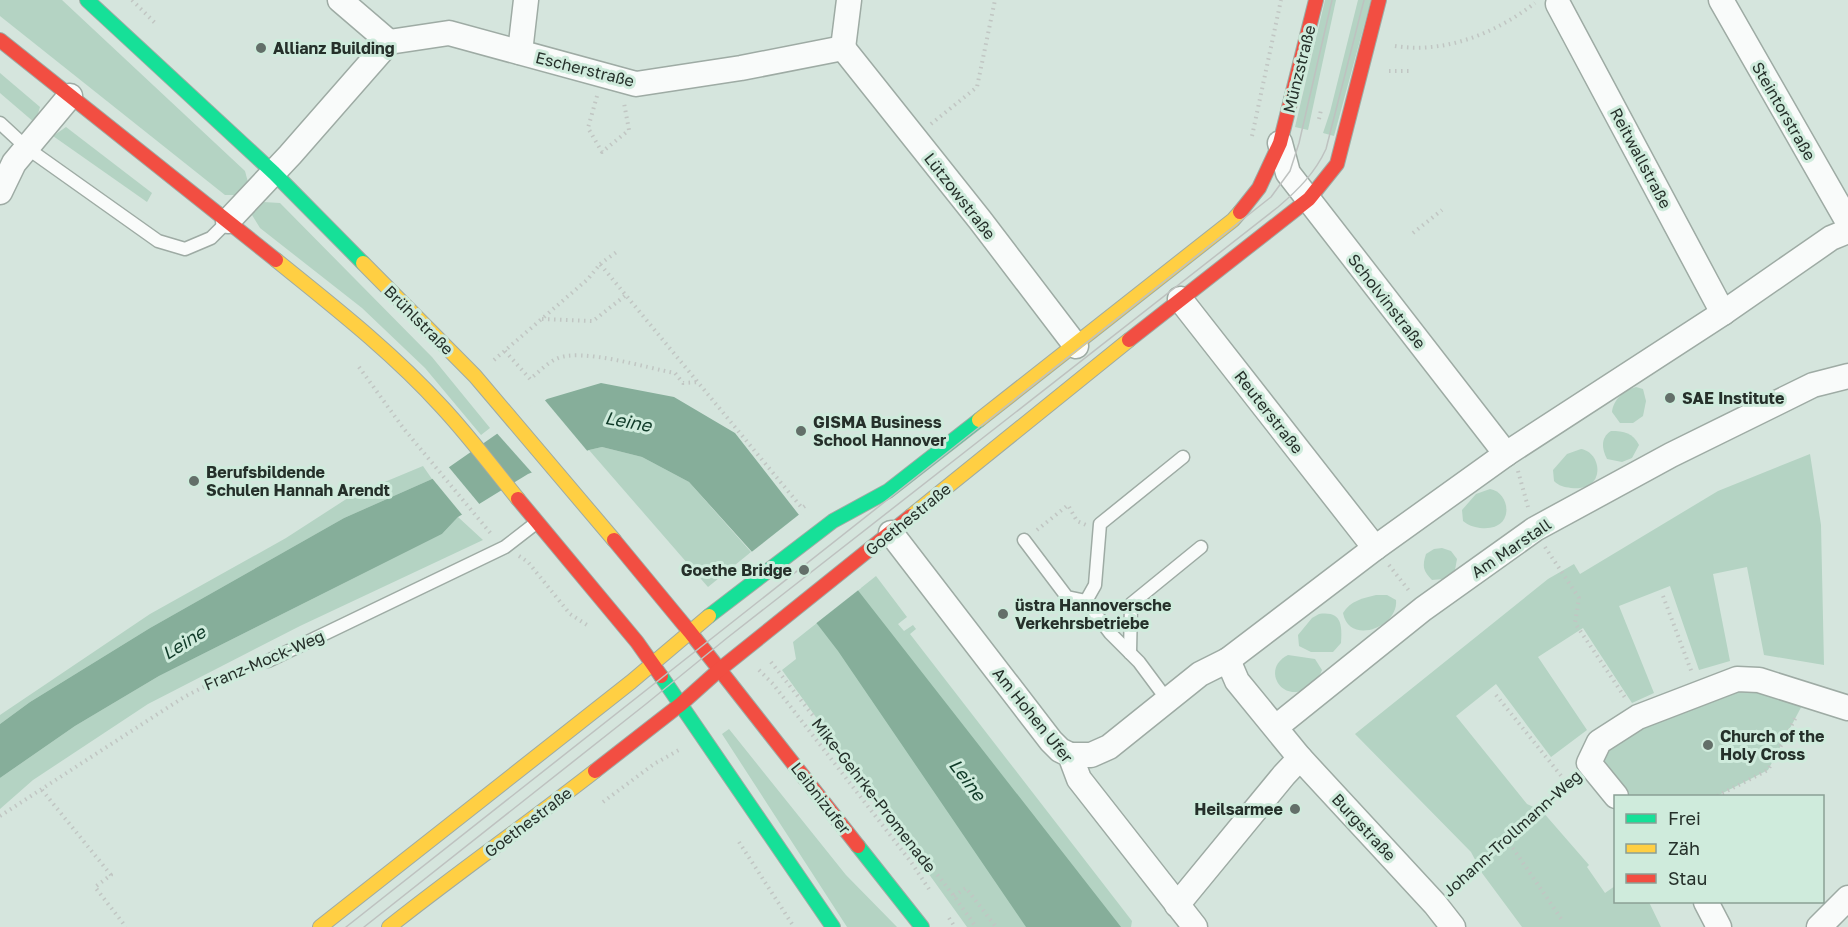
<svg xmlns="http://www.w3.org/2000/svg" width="1848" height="927" viewBox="0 0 1848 927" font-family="'Golos Text',sans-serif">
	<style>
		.green { fill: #b4d3c3 }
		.water { fill: #86ae9a }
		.pier { fill: #d5e5dd }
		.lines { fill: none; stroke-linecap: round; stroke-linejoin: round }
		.lane-casing { stroke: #9eaba4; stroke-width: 15 }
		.street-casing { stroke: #9eaba4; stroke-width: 27 }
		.fast-casing { stroke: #9eaba4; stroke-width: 16 }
		.slow-casing { stroke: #9eaba4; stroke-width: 16 }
		.jam-casing { stroke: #9eaba4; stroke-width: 16 }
		.path { stroke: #c1c6c3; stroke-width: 4; stroke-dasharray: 1.5 4.5; stroke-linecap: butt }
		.lane { stroke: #f9fbfa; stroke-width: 12 }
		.street { stroke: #f9fbfa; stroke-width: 24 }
		.fast { stroke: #16e098; stroke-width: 14 }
		.slow { stroke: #ffcf43; stroke-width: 14 }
		.jam { stroke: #f24e42; stroke-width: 14 }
		.tram { stroke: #bec2c0; stroke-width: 1.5 }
		.poi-dot { fill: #636f69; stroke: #cfebdc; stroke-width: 2 }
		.labels { text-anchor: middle; stroke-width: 6; stroke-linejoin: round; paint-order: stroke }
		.poi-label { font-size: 16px; font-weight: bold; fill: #25302a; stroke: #cfebdc; text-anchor: start }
		.street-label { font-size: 16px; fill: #25302a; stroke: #cfebdc }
		.water-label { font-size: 18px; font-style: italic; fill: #0f3a28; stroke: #cfebdc }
	</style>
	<rect width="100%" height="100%" fill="#d5e5dd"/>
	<g class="green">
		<polygon points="0,0 62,0 245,171 249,186 237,195 225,195 0,16"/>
		<polygon points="1325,0 1336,0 1308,130 1295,127"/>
		<polygon points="1358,0 1371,0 1334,136 1323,133 1330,112"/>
		<polygon points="0,73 40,107 35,123 0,93"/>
		<polygon points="66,127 152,193 147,202 53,136"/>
		<polygon points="263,202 280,203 432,357 490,428 481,435 425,368 362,308 260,228 252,215"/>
		<path d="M1636,387L1643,389L1646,401L1643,416L1633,423H1620L1612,412C1613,400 1624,390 1636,387Z"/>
		<path d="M1611,431C1624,431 1633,433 1639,445L1632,458L1622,462L1607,459C1602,449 1600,438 1611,431Z"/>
		<polygon points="602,447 642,457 689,482 751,552 708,587 589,450"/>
		<path d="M1581,449C1602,452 1607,492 1571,488C1564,487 1559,486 1554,481L1553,470L1567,454Z"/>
		<polygon points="1810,454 1821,525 1824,665 1764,655 1747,567 1713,574 1730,661 1699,670 1670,586 1619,606 1654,693 1632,703 1583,628 1538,657 1587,730 1551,757 1496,684 1456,716 1527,804 1542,811 1589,865 1587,867 1605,893 1615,886 1616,902 1649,902 1661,927 1522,927 1482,873 1471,852 1355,734 1548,579 1574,564 1580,574 1718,491"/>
		<polygon points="423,466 432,479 344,518 150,628 30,702 0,724 0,715 150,614 286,538 351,496"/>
		<path d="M1490,489C1511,492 1516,532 1480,528C1473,527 1468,525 1463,521L1462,510L1476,494Z"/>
		<polygon points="458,517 483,540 300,626 148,704 33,780 0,809 0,778 75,726 159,676 442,534"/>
		<path d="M1442,548L1451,551L1457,559L1455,570L1443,579L1432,580C1423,571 1422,566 1426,554L1434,549Z"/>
		<polygon points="876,576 907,617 898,624 904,631 913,625 916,629 910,634 1132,921 1131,927 967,927 782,670 796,659 793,642"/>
		<path d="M1376,595H1387L1396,600C1399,627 1349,646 1343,613C1350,601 1363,598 1376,595Z"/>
		<path d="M1319,614C1342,611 1342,625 1341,643L1333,652H1311L1299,646L1298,635L1312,618Z"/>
		<path d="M1288,655L1315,659L1322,670C1320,676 1316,680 1311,685C1284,708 1259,669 1288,655Z"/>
		<polygon points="1737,679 1807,696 1768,770 1717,796 1616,796 1589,763 1599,742"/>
		<polygon points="729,729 846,875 897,927 847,927 722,734"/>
	</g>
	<polygon class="water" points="601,383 674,397 735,433 1121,927 1026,927 838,651 818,625 689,482 642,457 602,447 589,450 528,474 458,517 442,534 159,676 75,726 0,778 0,724 30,702 150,628 344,518 432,479 547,399"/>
	<g class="pier">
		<polygon points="543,398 589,453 534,475 494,430"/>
		<polygon points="447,465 481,506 464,517 431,477"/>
		<polygon points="801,513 861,588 814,625 749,554"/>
	</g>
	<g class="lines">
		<g class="lane-casing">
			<g id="lane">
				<polyline points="0,123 27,148 158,241 185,249 211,238 226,223"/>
				<polyline points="1024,540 1067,597 1086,601 1110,633 1139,662 1168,701"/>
				<polyline points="1086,601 1095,585 1100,524 1183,457"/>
				<polyline points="1130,653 1131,604 1201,547"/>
				<polyline points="268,661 505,547 536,523"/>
			</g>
		</g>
		<g class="street-casing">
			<g id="street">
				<polyline points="340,0 389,42"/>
				<polyline points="1721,0 1848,222"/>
				<polyline points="1558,4 1723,313"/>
				<polyline points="843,48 980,220 1076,346"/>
				<polyline points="843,48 849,0"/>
				<polyline points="520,52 526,0"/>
				<polyline points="1280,143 1288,173 1506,454"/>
				<polyline points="0,192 14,163 70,96"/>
				<polyline points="228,221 290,155 389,42 449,33 636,84 741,68 843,48"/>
				<polyline points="1180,299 1375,548"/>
				<polyline points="891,533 1051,741 1060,750 1070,755 1079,779 1195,927"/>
				<polyline points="1228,660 1237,681 1300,758 1435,904 1453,927"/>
				<polyline points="1276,727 1423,609 1535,529 1671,455 1813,385 1848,376"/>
				<polyline points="1070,755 1091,755 1109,747 1200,674 1228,660 1375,548 1506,454 1723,313 1831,238 1848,231"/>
				<polyline points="1616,796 1589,763 1599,742 1638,717 1737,679 1759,680 1848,708"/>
				<polyline points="1706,902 1719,927"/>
				<polyline points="1177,905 1284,775 1300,758"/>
				<polyline points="1819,927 1848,898"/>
			</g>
		</g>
		<g class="fast-casing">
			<g id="fast">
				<polyline points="87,0 274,173 363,263"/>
				<polyline points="709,616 833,521 888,491 979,420"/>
				<polyline points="661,676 833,927"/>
				<polyline points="858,846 922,927"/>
			</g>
		</g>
		<g class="slow-casing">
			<g id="slow">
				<path d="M276,260C333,306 392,352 442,407C469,436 493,468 518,499"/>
				<polyline points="363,263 475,376 614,540"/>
				<polyline points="979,420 1233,220 1240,212"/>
				<polyline points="911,516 1129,340"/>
				<polyline points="320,927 631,682 709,616"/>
				<path d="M389,927C457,873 527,824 595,771"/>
			</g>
		</g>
		<g class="jam-casing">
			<g id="jam">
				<polyline points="0,40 276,260"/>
				<polyline points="1240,212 1259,188 1280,143 1316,0"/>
				<polyline points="1129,340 1309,199 1337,164 1379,0"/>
				<polyline points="518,499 637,642 661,676"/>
				<polyline points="614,540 690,632 858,846"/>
				<polyline points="595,771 681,704 719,670 911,516"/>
			</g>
		</g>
		<g class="path">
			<polyline points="132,0 157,25"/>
			<path d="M1395,46C1445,54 1496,33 1535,3"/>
			<polyline points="1389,71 1412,71"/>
			<polyline points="597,96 588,128 602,152 629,130 624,103"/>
			<polyline points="1319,119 1321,110"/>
			<polyline points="931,124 977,87 995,0"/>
			<polyline points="1252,136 1281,0"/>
			<polyline points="1413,233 1442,210"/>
			<polyline points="600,264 618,251"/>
			<polyline points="542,319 593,321 626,295"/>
			<path d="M505,351L530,379C538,373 547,363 556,359C580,347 647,368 675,373L683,383L698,382"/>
			<polyline points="494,360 588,279 600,264 802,508 805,506"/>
			<polyline points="359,367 404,429 492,535"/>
			<polyline points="1518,471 1528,507"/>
			<polyline points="1037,530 1068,505 1077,521 1086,525"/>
			<polyline points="1545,547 1579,598 1575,623 1626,699"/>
			<polyline points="519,556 528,562 570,614 587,625"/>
			<polyline points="1389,565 1410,592"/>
			<polyline points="1663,596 1692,673"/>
			<polyline points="771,662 954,896 976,927"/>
			<polyline points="759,670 773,684 911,862 929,889"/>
			<polyline points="1496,695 1567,783"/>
			<polyline points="42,790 111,875 95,887 126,927"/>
			<polyline points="1717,796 1768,770 1797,715"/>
			<polyline points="603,802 654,764 679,750"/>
			<polyline points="0,816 184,697 235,671 254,665"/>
			<polyline points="1506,838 1562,920"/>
			<polyline points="739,842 794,927"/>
			<polyline points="1451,889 1574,777"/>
			<polyline points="954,896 966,888 996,927"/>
			<polyline points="949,918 955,927"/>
		</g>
		<use href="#lane" class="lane"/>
		<use href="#street" class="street"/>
		<use href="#fast" class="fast"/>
		<use href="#slow" class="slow"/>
		<use href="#jam" class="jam"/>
		<g class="tram">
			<polyline points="346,927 1271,197 1290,171 1299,143 1332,0"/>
			<path d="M364,927L646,704L727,638L1278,207C1298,190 1315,173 1326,149L1364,0"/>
		</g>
	</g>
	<g class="poi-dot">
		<circle cx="261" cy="48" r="6"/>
		<circle cx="1670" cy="398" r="6"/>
		<circle cx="801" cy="431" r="6"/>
		<circle cx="194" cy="481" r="6"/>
		<circle cx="804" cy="570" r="6"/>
		<circle cx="1003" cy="614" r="6"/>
		<circle cx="1708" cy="745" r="6"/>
		<circle cx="1295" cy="809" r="6"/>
	</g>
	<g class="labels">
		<g class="poi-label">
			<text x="273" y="54">Allianz Building</text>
			<text x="1682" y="404">SAE Institute</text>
			<text x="813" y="428">GISMA Business<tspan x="813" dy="18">School Hannover</tspan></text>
			<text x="206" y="478">Berufsbildende<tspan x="206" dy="18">Schulen Hannah Arendt</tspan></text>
			<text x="792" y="576" text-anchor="end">Goethe Bridge</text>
			<text x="1015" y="611">üstra Hannoversche<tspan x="1015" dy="18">Verkehrsbetriebe</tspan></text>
			<text x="1720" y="742">Church of the<tspan x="1720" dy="18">Holy Cross</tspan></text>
			<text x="1283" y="815" text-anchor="end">Heilsarmee</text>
		</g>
		<g class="street-label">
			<text transform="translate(585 69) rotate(14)" y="6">Escherstraße</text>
			<text transform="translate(1299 69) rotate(-76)" y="6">Münzstraße</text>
			<text transform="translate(1784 111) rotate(60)" y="6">Steintorstraße</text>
			<text transform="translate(1641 158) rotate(62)" y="6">Reitwallstraße</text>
			<text transform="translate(960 196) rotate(52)" y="6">Lützowstraße</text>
			<text transform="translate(1387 301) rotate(52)" y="6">Scholvinstraße</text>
			<text transform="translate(419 320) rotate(45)" y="6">Brühlstraße</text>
			<text transform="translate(1269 412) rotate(52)" y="6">Reuterstraße</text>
			<text transform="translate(908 519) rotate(-39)" y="6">Goethestraße</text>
			<text transform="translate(1511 548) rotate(-34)" y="6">Am Marstall</text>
			<text transform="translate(264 660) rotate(-23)" y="6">Franz-Mock-Weg</text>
			<text transform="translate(1033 715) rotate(51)" y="6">Am Hohen Ufer</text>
			<text transform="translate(874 795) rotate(52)" y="6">Mike-Gehrke-Promenade</text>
			<text transform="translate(821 798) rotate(52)" y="6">Leibnizufer</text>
			<text transform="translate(528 822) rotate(-37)" y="6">Goethestraße</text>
			<text transform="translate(1364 827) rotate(47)" y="6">Burgstraße</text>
			<text transform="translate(1512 833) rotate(-42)" y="6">Johann-Trollmann-Weg</text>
		</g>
		<g class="water-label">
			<text transform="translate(628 422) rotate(10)" y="6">Leine</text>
			<text transform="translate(184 643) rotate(-32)" y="6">Leine</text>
			<text transform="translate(967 780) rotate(53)" y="6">Leine</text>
		</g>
	</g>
	<rect x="1614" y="795" width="210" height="108" fill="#cfebdc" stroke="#8ba095" stroke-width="1.5"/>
	<rect x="1626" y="814" width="30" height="9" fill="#16e098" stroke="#8ba095" stroke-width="1.5"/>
	<text x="1668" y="825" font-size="18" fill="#25302a">Frei</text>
	<rect x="1626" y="844" width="30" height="9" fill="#ffcf43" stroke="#8ba095" stroke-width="1.5"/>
	<text x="1668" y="855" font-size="18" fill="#25302a">Zäh</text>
	<rect x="1626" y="874" width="30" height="9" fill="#f24e42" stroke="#8ba095" stroke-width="1.5"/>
	<text x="1668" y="885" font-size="18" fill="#25302a">Stau</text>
</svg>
